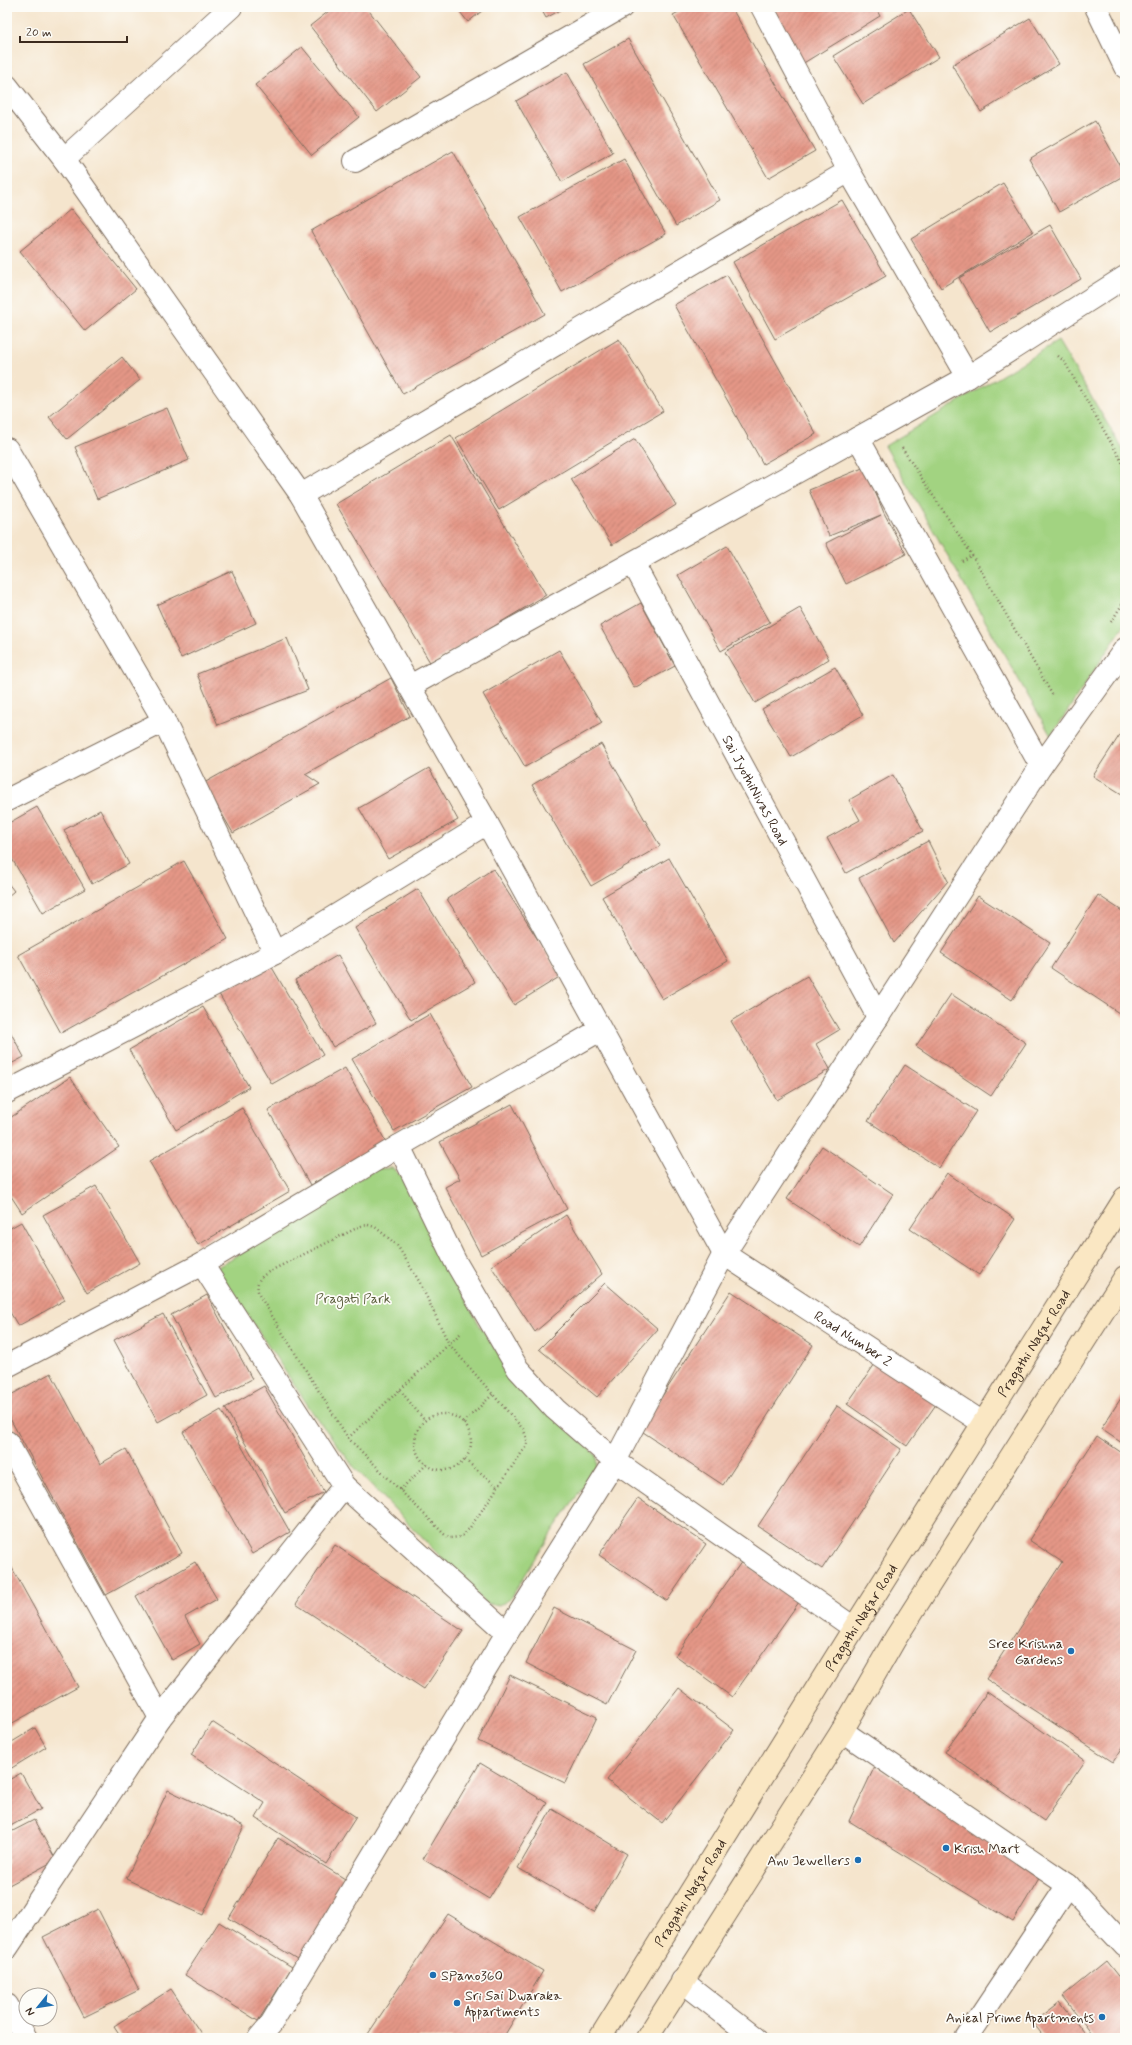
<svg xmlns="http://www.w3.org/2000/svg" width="1132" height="2045" viewBox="0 0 1132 2045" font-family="Mynerve,sans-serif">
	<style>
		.green { fill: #a2d381; stroke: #6e7e50 }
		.building { fill: url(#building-hatch) }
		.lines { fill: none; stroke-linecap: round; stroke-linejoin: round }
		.minor-casing { stroke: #7c6b5b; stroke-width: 24 }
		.secondary-casing { stroke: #7c6b5b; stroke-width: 24 }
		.path { stroke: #7c6b5b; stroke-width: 2.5; stroke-dasharray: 1 3; stroke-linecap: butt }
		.minor { stroke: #fff; stroke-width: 22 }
		.secondary { stroke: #fae7c3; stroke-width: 22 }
		.poi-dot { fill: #1f6fb2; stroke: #fdfcf7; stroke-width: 1.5 }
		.labels { text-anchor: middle; stroke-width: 3.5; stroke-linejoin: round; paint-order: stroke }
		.street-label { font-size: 14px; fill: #3b2a1e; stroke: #fdfcf7 }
		.park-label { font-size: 14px; fill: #5a5d3c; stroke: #fdfcf7 }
		.poi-label { font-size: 14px; fill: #3b2a1e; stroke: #fdfcf7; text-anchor: end }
	</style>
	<defs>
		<pattern id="building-hatch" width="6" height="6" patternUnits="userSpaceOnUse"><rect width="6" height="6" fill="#e59787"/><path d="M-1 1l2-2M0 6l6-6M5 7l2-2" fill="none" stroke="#bb7b6e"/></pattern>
	</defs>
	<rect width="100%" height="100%" fill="#fdfcf7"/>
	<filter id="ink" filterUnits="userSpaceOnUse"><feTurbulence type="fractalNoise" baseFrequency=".025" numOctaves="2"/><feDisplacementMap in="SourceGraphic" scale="8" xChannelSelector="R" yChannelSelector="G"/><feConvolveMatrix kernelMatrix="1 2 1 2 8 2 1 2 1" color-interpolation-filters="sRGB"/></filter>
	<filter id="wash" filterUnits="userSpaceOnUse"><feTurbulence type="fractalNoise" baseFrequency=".012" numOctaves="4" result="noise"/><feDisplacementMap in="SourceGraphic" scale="16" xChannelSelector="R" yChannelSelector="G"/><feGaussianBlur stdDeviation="0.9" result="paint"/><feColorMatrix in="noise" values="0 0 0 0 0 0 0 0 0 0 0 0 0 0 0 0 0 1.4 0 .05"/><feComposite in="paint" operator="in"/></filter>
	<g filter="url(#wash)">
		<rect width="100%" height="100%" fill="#f5e5cd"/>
		<g class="green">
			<polygon points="1058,341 1125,453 1125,624 1051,736 885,446"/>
			<polygon points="392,1168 406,1180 448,1268 480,1326 518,1383 596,1455 597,1465 590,1477 553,1530 511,1598 499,1606 485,1603 354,1467 313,1413 216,1268 376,1169"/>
		</g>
		<g id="blocks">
			<g class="building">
				<polygon points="334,7 366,7 421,77 377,112 310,26"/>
				<polygon points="456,7 487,7 468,22"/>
				<polygon points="540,7 566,7 546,18"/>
				<polygon points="688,7 731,7 815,151 768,178 673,15"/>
				<polygon points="782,7 875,7 880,16 802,64 771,14"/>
				<polygon points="909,9 939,57 863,104 833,56"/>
				<polygon points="1030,18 1059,64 981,112 952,65"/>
				<polygon points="628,39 720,200 676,226 584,64"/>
				<polygon points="302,47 359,117 312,155 255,85"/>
				<polygon points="567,72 613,153 562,182 516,101"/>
				<polygon points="1095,121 1125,175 1059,212 1029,159"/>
				<polygon points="453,151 545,314 403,394 311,231"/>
				<polygon points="624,159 666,234 562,292 520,217"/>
				<polygon points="1003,183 1033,232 941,288 911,239"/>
				<polygon points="842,200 886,276 775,339 733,262"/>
				<polygon points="71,209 136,289 85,331 20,251"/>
				<polygon points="1050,225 1081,279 990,332 959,278"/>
				<polygon points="727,275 816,434 763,464 674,305"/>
				<polygon points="619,339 663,411 499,510 456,438"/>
				<polygon points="122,357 140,380 67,439 49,417"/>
				<polygon points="167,408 189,460 97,499 75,447"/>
				<polygon points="451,435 546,595 431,664 336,504"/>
				<polygon points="635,439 676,505 612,545 571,479"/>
				<polygon points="865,467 884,513 906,554 846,584 826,543 881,515 829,536 809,490"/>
				<polygon points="727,546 770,622 721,651 678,575"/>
				<polygon points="232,571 256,623 181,658 157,605"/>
				<polygon points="641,603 675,666 634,688 600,626"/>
				<polygon points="800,608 829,659 755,703 725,652"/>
				<polygon points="287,638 308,690 218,725 197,674"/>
				<polygon points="559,650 602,723 525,767 483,694"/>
				<polygon points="835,667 863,715 791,757 762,709"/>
				<polygon points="391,678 410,716 305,774 320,784 233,833 204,783"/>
				<polygon points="1123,730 1125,731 1125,796 1093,776"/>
				<polygon points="601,744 660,846 591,886 532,785"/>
				<polygon points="429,768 458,820 388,859 359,808"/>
				<polygon points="893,775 923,831 846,873 827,838 860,820 849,800"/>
				<polygon points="37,807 85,889 43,913 7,850 7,824"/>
				<polygon points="100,810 129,864 92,884 64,830"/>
				<polygon points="928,841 948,881 894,943 859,878"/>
				<polygon points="669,858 728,961 662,999 602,897"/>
				<polygon points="184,861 228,939 61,1033 18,955"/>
				<polygon points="493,869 561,976 514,1005 447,899"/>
				<polygon points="7,882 14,891 7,897"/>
				<polygon points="418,889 475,982 411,1020 355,928"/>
				<polygon points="1098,895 1125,913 1125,1017 1051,968"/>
				<polygon points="978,896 1050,943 1012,1000 941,953"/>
				<polygon points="338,955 376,1023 333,1047 295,980"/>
				<polygon points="270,964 323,1055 272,1084 219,994"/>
				<polygon points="807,976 839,1030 816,1044 830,1069 777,1100 731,1021"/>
				<polygon points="951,994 1026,1043 991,1096 916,1046"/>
				<polygon points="203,1007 249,1087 176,1130 129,1050"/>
				<polygon points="430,1014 472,1087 394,1131 352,1059"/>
				<polygon points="7,1026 24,1057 7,1066"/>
				<polygon points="905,1065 976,1111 939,1168 868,1121"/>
				<polygon points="345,1068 386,1142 310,1185 268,1110"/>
				<polygon points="70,1077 119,1147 22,1213 7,1190 7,1120"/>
				<polygon points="512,1104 567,1209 481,1255 445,1187 460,1179 440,1142"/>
				<polygon points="242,1108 290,1191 198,1245 149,1161"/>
				<polygon points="822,1146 893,1194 859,1247 787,1199"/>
				<polygon points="947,1173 1015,1219 979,1275 910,1229"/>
				<polygon points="96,1186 140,1263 87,1293 43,1215"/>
				<polygon points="566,1215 602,1274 535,1332 491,1266"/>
				<polygon points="21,1222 65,1300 18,1326 7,1307 7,1230"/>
				<polygon points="605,1283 658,1329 597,1397 539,1349"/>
				<polygon points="731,1291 813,1345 723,1485 640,1430"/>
				<polygon points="207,1295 252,1379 216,1398 171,1315"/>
				<polygon points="163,1314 207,1395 158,1422 114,1340"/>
				<polygon points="877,1361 937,1403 907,1446 847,1404"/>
				<polygon points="51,1373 100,1464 126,1449 182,1553 106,1595 7,1413 7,1397"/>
				<polygon points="264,1386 324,1492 285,1513 225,1408"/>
				<polygon points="1125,1392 1125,1445 1101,1429"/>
				<polygon points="837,1406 901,1449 822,1569 758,1526"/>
				<polygon points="221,1410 290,1532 252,1554 183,1432"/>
				<polygon points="1097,1436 1125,1455 1125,1744 1113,1762 986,1679 1062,1562 1029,1540"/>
				<polygon points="638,1498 706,1544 667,1601 599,1555"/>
				<polygon points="335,1545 463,1631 424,1689 296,1604"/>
				<polygon points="7,1559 78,1687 7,1726"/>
				<polygon points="742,1561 799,1602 732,1697 675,1656"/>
				<polygon points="195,1562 217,1599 185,1617 200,1644 172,1660 136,1596"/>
				<polygon points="554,1608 636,1650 607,1705 526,1663"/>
				<polygon points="510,1675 597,1717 565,1783 478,1741"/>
				<polygon points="679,1688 734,1730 662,1823 607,1780"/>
				<polygon points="987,1692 1085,1761 1044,1821 945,1752"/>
				<polygon points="212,1722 356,1817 326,1864 256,1818 265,1803 191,1755"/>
				<polygon points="35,1728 46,1747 10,1769 7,1763 7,1745"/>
				<polygon points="480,1763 547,1803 489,1899 423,1859"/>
				<polygon points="875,1766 1041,1875 1013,1922 849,1821"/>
				<polygon points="21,1773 41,1809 7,1828 7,1781"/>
				<polygon points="168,1790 244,1826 203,1915 126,1879"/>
				<polygon points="552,1809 627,1854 594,1912 518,1868"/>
				<polygon points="34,1820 56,1860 7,1886 7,1834"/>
				<polygon points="278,1838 350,1882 302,1962 229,1918"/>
				<polygon points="98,1909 139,1990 84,2017 43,1937"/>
				<polygon points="448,1914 543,1971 503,2038 374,2038 368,2034"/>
				<polygon points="219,1922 292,1967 258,2021 185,1975"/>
				<polygon points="1106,1961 1125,1985 1125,2038 1095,2038 1063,1996"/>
				<polygon points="171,1989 204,2038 122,2038 114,2026"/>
				<polygon points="1060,2002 1088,2038 1045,2038 1033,2023"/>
			</g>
		</g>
	</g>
	<g filter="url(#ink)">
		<use href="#blocks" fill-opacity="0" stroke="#7c6b5b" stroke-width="1"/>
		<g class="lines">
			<g class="minor-casing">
				<g id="minor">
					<polyline points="762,7 849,171 968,377"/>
					<polyline points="1096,7 1125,67"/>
					<path id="s1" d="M7,86L64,159L301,495L487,823L724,1254L983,1423"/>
					<polyline points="64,159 231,7"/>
					<polyline points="355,161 622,7"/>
					<polyline points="858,438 1041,766"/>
					<polyline points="7,449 164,721 275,953"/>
					<polyline points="301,495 849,171"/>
					<path id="s2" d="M633,563L878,1017"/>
					<polyline points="410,686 968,377 1125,277"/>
					<polyline points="7,800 164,721"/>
					<polyline points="7,1092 275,953 487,823"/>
					<polyline points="399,1146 455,1261 518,1369 555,1409 615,1461 854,1628"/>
					<polyline points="202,1264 344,1486 507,1633"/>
					<polyline points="7,1366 202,1264 399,1146 600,1030"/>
					<polyline points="7,1442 160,1718"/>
					<polyline points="842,1731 1068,1885 966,2038"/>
					<polyline points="1068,1885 1125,1946"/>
					<polyline points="7,1948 160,1718 344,1486"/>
					<polyline points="682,1981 755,2038"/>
					<polyline points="7,2005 26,2038"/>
					<polyline points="259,2038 271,2024 507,1633 615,1461 724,1254 1041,766 1125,649"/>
				</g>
			</g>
			<g class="secondary-casing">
				<g id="secondary">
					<path id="s3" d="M600,2038L854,1628L1125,1198"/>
					<polyline points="647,2038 842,1731 895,1639 1125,1277"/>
				</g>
			</g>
			<g class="path">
				<polyline points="1058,356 1064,361 1125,467"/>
				<polyline points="902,448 972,555 1053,696"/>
				<polyline points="962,561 972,555"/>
				<polyline points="1111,622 1125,600"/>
				<path d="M368,1225L375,1227L397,1245L419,1281L449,1344L523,1429L527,1438V1445L469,1529L461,1537L450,1538L444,1534L348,1438L259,1295C255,1282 259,1278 270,1271L361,1226Z"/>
				<polyline points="400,1390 425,1421"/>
				<circle cx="443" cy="1442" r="28"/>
				<polyline points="463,1423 493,1394"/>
				<polyline points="348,1438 462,1332"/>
				<polyline points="465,1460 498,1487"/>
				<polyline points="400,1490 427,1464"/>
			</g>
			<use href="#minor" class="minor"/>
			<use href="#secondary" class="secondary"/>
		</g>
	</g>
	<g class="poi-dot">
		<circle cx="1071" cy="1651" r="4"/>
		<circle cx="946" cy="1848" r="4"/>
		<circle cx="858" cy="1860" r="4"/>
		<circle cx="433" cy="1975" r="4"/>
		<circle cx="457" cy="2003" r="4"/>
		<circle cx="1102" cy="2017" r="4"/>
	</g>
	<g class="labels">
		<g class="street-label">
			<text dy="5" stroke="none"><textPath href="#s2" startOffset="258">Sai JyothiNivas Road</textPath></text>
			<text dy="5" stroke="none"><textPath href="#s1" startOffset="1527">Road Number 2</textPath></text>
			<text dy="5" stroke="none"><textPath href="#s3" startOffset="819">Pragathi Nagar Road</textPath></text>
			<text dy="5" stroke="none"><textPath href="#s3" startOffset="495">Pragathi Nagar Road</textPath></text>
			<text dy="5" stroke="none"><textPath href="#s3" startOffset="171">Pragathi Nagar Road</textPath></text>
		</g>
		<g class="park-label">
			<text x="353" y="1303">Pragati Park</text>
		</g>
		<g class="poi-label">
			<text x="1063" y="1648">Sree Krishna<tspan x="1063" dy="16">Gardens</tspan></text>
			<text x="954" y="1853" text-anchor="start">Krish Mart</text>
			<text x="850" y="1865">Anu Jewellers</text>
			<text x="441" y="1980" text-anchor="start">SPano360</text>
			<text x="465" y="2000" text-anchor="start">Sri Sai Dwaraka<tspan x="465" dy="16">Appartments</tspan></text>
			<text x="1094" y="2022">Anieal Prime Apartments</text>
		</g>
	</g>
	<rect width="1132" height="2045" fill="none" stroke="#fdfcf7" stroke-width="24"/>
	<g transform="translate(38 2007) rotate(240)"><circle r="19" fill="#fdfcf7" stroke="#afa8a0"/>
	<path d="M0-3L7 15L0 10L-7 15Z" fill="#1f6fb2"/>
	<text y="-6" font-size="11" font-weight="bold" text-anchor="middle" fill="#3b2a1e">N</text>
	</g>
	<path d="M20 36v6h107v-6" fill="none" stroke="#3b2a1e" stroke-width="2"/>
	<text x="26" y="36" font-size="12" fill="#3b2a1e" stroke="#fdfcf7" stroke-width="3" paint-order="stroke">20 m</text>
</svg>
